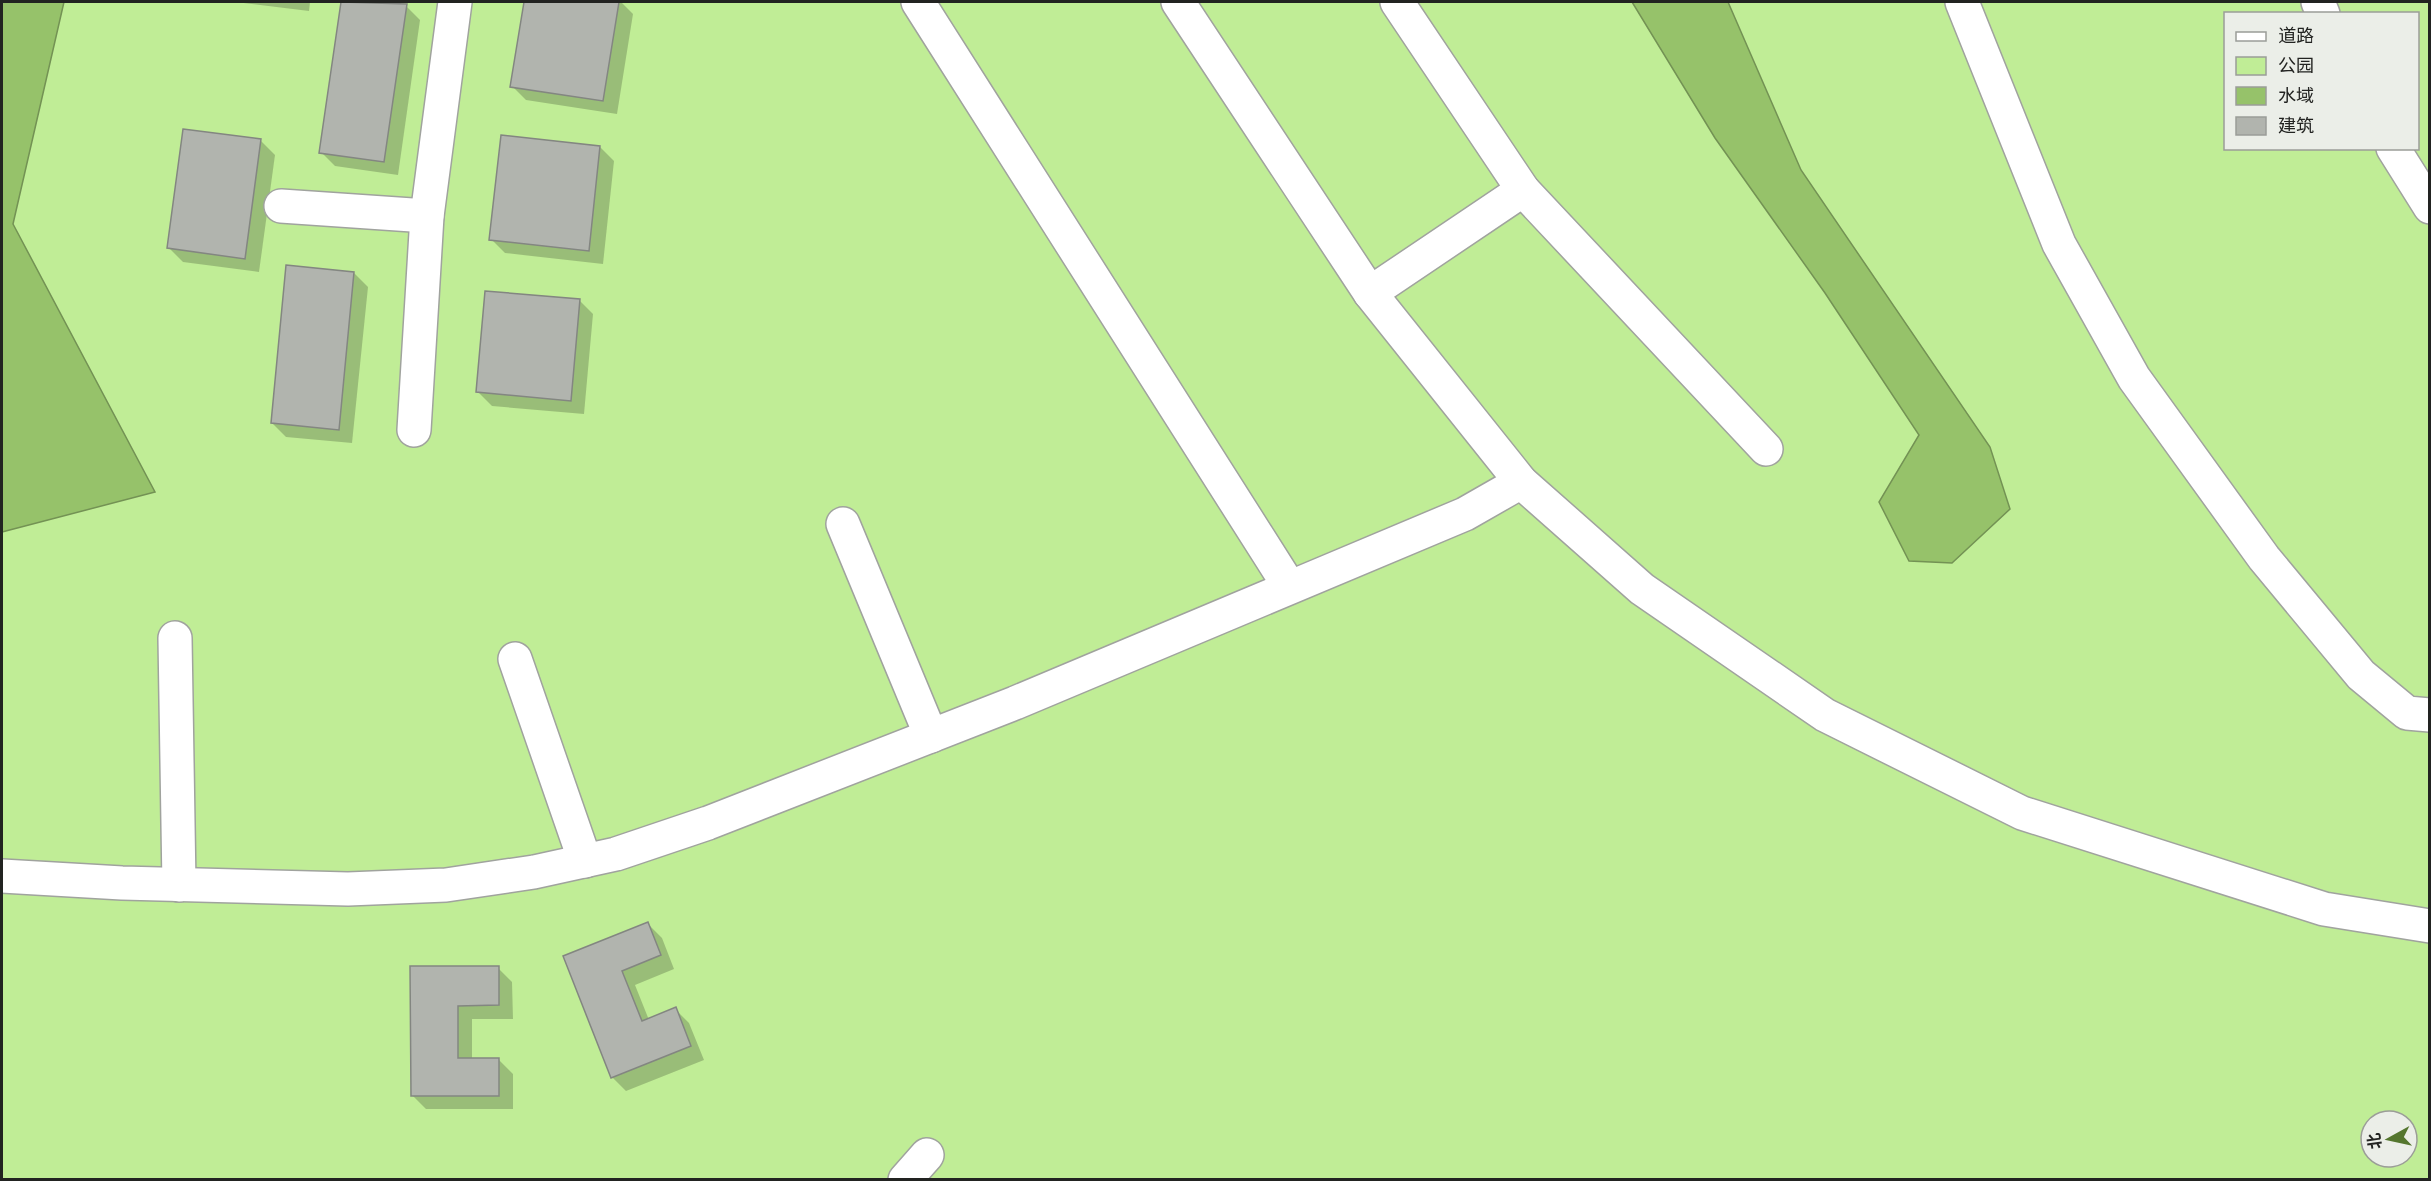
<svg xmlns="http://www.w3.org/2000/svg" width="2431" height="1181" viewBox="0 0 2431 1181" font-family="Helvetica,'Noto Sans SC',sans-serif">
	<style>
		.green { fill: #c0ed96; fill-rule: evenodd }
		.water { fill: #96c26a; stroke: #739254; stroke-width: 1.5 }
		.shadow { fill: #0003 }
		.building { fill: #b1b4ae; stroke: #838681; stroke-width: 1.5 }
		.lines { fill: none; stroke-linecap: round; stroke-linejoin: round }
		.minor-casing { stroke: #a0a39e; stroke-width: 36 }
		.minor { stroke: #fff; stroke-width: 33 }
	</style>
	<rect width="100%" height="100%" fill="#ebeee8"/>
	<path class="green" d="M2,2H2429V1179H2ZM2226,14H2418V148H2226ZM2371,1121H2407V1157H2371Z"/>
	<g class="water">
		<polygon points="2,2 64,2 13,224 155,492 2,532"/>
		<polygon points="1632,2 1728,2 1801,170 1990,447 2010,509 1952,563 1909,561 1879,502 1919,435 1825,293 1715,138"/>
	</g>
	<g class="shadow">
		<polygon points="235,2 310,2 309,11"/>
		<polygon points="343,2 379,2 406,6 420,20 398,175 335,166 321,152"/>
		<polygon points="525,2 621,2 633,14 617,114 526,100 512,86"/>
		<polygon points="261,141 275,155 259,272 183,262 169,248"/>
		<polygon points="600,147 614,161 603,264 505,253 491,239"/>
		<polygon points="354,273 368,287 352,443 286,437 272,423"/>
		<polygon points="579,300 593,314 584,414 492,406 478,392"/>
		<polygon points="648,924 662,938 674,969 635,985 649,1020 675,1009 689,1023 704,1060 626,1091 612,1077 565,957"/>
		<polygon points="412,968 498,968 512,982 513,1019 472,1019 472,1060 499,1060 513,1074 513,1109 426,1109 412,1095"/>
	</g>
	<g class="building">
		<polygon points="341,2 407,4 384,162 319,153"/>
		<polygon points="524,2 619,2 603,101 510,87"/>
		<polygon points="183,129 261,139 245,259 167,248"/>
		<polygon points="501,135 600,146 589,251 489,240"/>
		<polygon points="286,265 354,272 339,430 271,423"/>
		<polygon points="485,291 580,299 571,401 476,392"/>
		<polygon points="648,922 661,955 622,971 642,1021 676,1007 691,1046 611,1078 563,956"/>
		<polygon points="410,966 499,966 499,1005 458,1006 458,1058 499,1058 499,1096 411,1096"/>
	</g>
	<g class="lines">
		<g class="minor-casing">
			<g id="minor">
				<polyline points="918,2 1289,586"/>
				<polyline points="1178,2 1370,293 1521,482 1642,589 1825,715 2022,813 2324,909 2430,926"/>
				<polyline points="1397,2 1523,190 1766,449"/>
				<polyline points="1962,2 2059,244 2134,378 2264,558 2361,675 2407,713 2430,715"/>
				<polyline points="2318,2 2323,14"/>
				<polyline points="2393,148 2430,207"/>
				<polyline points="281,206 427,216"/>
				<polyline points="1370,293 1523,190"/>
				<polyline points="414,430 427,216 455,2"/>
				<polyline points="843,524 931,736"/>
				<polyline points="175,638 179,885"/>
				<polyline points="515,659 585,861"/>
				<polyline points="2,876 122,883 348,889 446,885 534,872 616,854 708,823 1015,703 1465,514 1521,482"/>
				<polyline points="905,1180 927,1155"/>
			</g>
		</g>
		<use href="#minor" class="minor"/>
	</g>
	<rect width="2431" height="1181" fill="none" stroke="#222321" stroke-width="6"/>
	<rect x="2224" y="12" width="195" height="138" fill="#ebeee8" stroke="#9b9d98" stroke-width="1.5"/>
	<rect x="2236" y="32" width="30" height="9" fill="#ffffff" stroke="#9b9d98" stroke-width="1.5"/>
	<text x="2278" y="42" font-size="18" fill="#222321">道路</text>
	<rect x="2236" y="57" width="30" height="18" fill="#c0ed96" stroke="#9b9d98" stroke-width="1.5"/>
	<text x="2278" y="72" font-size="18" fill="#222321">公园</text>
	<rect x="2236" y="87" width="30" height="18" fill="#96c26a" stroke="#9b9d98" stroke-width="1.5"/>
	<text x="2278" y="102" font-size="18" fill="#222321">水域</text>
	<rect x="2236" y="117" width="30" height="18" fill="#b1b4ae" stroke="#9b9d98" stroke-width="1.5"/>
	<text x="2278" y="132" font-size="18" fill="#222321">建筑</text>
	<g transform="translate(2389 1139) rotate(262)"><circle r="28" fill="#ebeee8" stroke="#9b9d98" stroke-width="1.5"/>
	<path d="M0-4.5L10 22L0 15L-10 22Z" fill="#54762e"/>
	<text y="-9" font-size="16" font-weight="bold" text-anchor="middle" fill="#222321">北</text>
	</g>
</svg>
